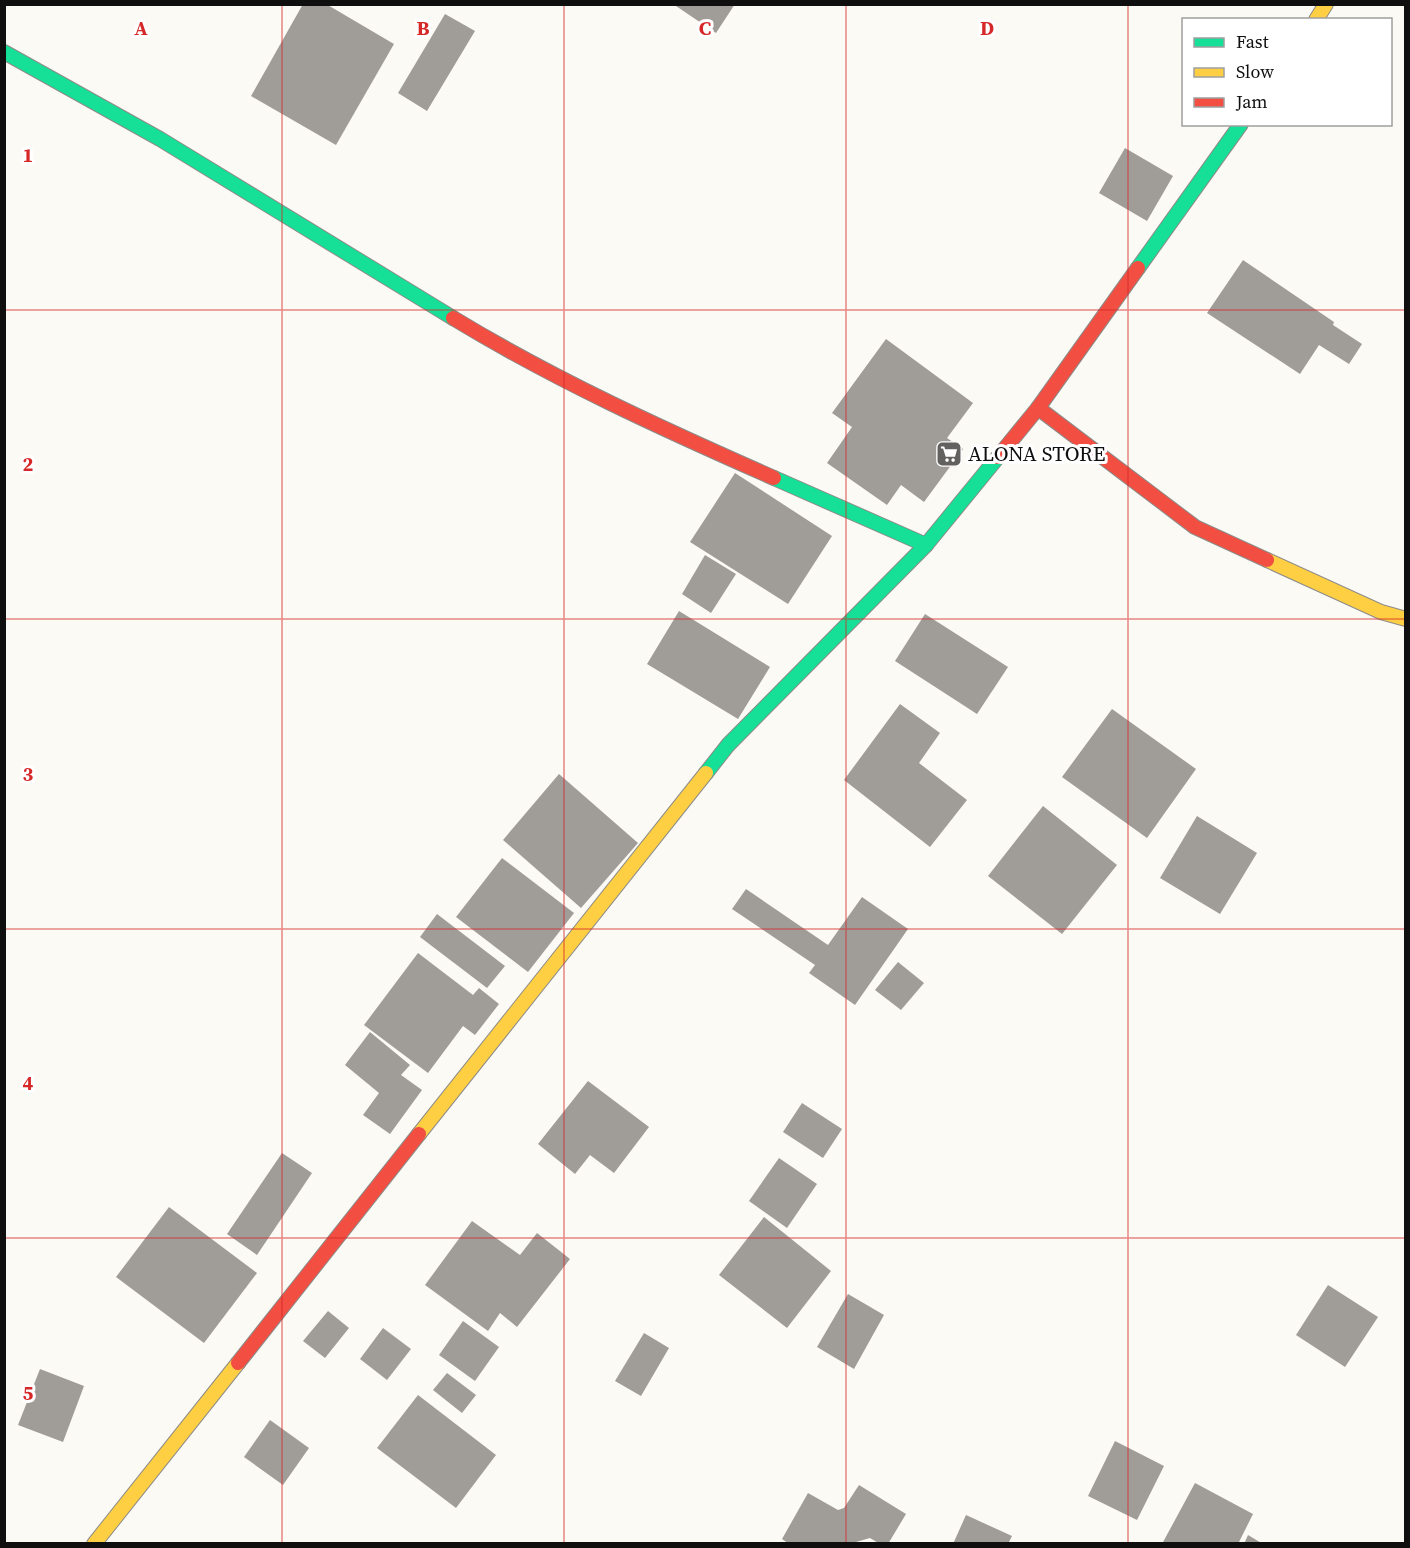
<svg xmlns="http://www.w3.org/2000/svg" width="1410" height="1548" viewBox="0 0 1410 1548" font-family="'Source Serif 4',serif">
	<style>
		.building { fill: #a09d99 }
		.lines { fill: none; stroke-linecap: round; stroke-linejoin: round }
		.fast-casing { stroke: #8c8b89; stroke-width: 16 }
		.slow-casing { stroke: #8c8b89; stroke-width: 16 }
		.jam-casing { stroke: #8c8b89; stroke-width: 16 }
		.fast { stroke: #16e098; stroke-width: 14 }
		.slow { stroke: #ffcf43; stroke-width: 14 }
		.jam { stroke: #f24e42; stroke-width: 14 }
		.grid { fill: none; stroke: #d62828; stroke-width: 1.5; stroke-opacity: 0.55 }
		.labels { text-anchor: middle; stroke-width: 6; stroke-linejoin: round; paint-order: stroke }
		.poi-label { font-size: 21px; fill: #0f0f0f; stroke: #fff; text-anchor: start }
		.grid-label { font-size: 20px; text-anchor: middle; font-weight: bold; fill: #d62828; stroke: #fff; stroke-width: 6; stroke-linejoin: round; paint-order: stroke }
	</style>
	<rect width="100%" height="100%" fill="#fcfaf4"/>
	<g class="building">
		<polygon points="303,4 326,4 394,44 336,145 251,96"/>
		<polygon points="673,4 735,4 716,33"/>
		<polygon points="445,14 475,31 427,111 398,93"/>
		<polygon points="1125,148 1173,176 1147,221 1099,193"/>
		<polygon points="1243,260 1334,322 1333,325 1362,344 1349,364 1319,345 1300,374 1207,313"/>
		<polygon points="886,339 973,403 947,438 963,449 924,502 901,485 887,505 827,463 852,427 832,413"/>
		<polygon points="735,473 832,536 788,604 690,542"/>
		<polygon points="705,555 736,574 711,613 682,594"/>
		<polygon points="679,611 770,667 738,719 647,664"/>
		<polygon points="925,614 1008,667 977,714 895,661"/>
		<polygon points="900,704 940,733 919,763 967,800 930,847 844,780"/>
		<polygon points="1112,709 1196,769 1147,838 1062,777"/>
		<polygon points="559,774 638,843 581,908 503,840"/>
		<polygon points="1043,806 1117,865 1062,934 988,876"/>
		<polygon points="1197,816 1257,853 1220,914 1160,878"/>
		<polygon points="502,858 574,913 528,972 456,917"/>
		<polygon points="746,889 828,945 862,897 908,929 855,1005 809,973 815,965 732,909"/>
		<polygon points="437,914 505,966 487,988 420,937"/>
		<polygon points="418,953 473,995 479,988 499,1004 475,1035 463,1026 428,1073 364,1025"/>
		<polygon points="898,962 924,983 901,1010 875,990"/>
		<polygon points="370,1032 410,1065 401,1075 422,1090 390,1134 363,1115 379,1093 345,1065"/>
		<polygon points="588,1081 649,1127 614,1173 590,1155 575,1174 538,1144"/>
		<polygon points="802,1103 842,1129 823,1158 783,1132"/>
		<polygon points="282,1153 312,1173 257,1255 227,1234"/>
		<polygon points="779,1158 817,1184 787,1228 749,1201"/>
		<polygon points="169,1207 257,1273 204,1343 116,1277"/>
		<polygon points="764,1217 831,1271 787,1328 719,1275"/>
		<polygon points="472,1221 520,1255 537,1233 570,1259 517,1327 500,1313 488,1331 425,1285"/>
		<polygon points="1328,1285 1378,1317 1345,1367 1296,1335"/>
		<polygon points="848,1294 884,1315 854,1369 817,1347"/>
		<polygon points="328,1311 349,1328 325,1358 303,1341"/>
		<polygon points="463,1321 499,1347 475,1381 439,1355"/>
		<polygon points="383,1328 411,1349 387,1380 360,1359"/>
		<polygon points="644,1333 669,1348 641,1396 615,1381"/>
		<polygon points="40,1369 84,1386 63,1442 18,1425"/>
		<polygon points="447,1373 476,1395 462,1413 433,1390"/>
		<polygon points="418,1395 496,1455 456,1508 377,1448"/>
		<polygon points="270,1420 309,1448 283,1485 244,1457"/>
		<polygon points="1115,1441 1164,1466 1137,1520 1088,1496"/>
		<polygon points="1195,1483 1253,1514 1238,1544 1162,1544"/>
		<polygon points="859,1485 906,1514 888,1544 880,1544 870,1538 849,1544 789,1544 782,1539 808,1493 838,1510 844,1508"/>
		<polygon points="966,1515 1012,1536 1008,1544 953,1544"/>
		<polygon points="1248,1535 1263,1544 1244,1544"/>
	</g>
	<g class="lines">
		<g class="fast-casing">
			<g id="fast">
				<polyline points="4,52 160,139 453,318"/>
				<polyline points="1138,268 1241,124"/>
				<polyline points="774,478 926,545"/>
				<polyline points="706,773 728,745 926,545 998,457"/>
			</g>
		</g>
		<g class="slow-casing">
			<g id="slow">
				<polyline points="1316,20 1326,4"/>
				<polyline points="1267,560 1381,612 1406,619"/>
				<polyline points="419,1134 706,773"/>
				<polyline points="94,1544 238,1363"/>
			</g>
		</g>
		<g class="jam-casing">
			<g id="jam">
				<path d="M453,318C555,380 665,430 774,478"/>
				<polyline points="1038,408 1195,527 1267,560"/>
				<polyline points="998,457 1038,408 1138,268"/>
				<polyline points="238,1363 419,1134"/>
			</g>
		</g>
		<use href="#fast" class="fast"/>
		<use href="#slow" class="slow"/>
		<use href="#jam" class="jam"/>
	</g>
	<path class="grid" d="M282,4V1544M564,4V1544M846,4V1544M1128,4V1544M4,310H1406M4,619H1406M4,929H1406M4,1238H1406"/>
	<defs>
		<g id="supermarket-square" transform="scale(1.35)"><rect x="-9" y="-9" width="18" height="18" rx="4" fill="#62615f" stroke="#fff"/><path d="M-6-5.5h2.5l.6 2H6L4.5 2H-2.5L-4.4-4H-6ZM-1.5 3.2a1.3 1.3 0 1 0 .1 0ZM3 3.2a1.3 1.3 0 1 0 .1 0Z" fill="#fff"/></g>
	</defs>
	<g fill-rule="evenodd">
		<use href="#supermarket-square" x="949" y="454"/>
	</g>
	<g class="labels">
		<g class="poi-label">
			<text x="968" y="461">ALONA STORE</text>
		</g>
	</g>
	<g class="grid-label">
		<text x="141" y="35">A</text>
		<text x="423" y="35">B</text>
		<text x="705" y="35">C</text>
		<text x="987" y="35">D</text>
		<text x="28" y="162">1</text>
		<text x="28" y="471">2</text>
		<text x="28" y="781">3</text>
		<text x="28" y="1090">4</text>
		<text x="28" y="1400">5</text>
	</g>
	<rect width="1410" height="1548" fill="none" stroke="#0f0f0f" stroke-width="12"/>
	<rect x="1182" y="18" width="210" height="108" fill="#ffffff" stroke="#9f9f9f" stroke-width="1.5"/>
	<rect x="1194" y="38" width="30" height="9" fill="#16e098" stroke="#9f9f9f" stroke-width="1.5"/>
	<text x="1236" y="48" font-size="18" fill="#0f0f0f">Fast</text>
	<rect x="1194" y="68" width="30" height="9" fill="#ffcf43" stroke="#9f9f9f" stroke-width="1.5"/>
	<text x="1236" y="78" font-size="18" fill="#0f0f0f">Slow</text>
	<rect x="1194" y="98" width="30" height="9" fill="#f24e42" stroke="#9f9f9f" stroke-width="1.5"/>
	<text x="1236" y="108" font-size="18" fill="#0f0f0f">Jam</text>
</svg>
